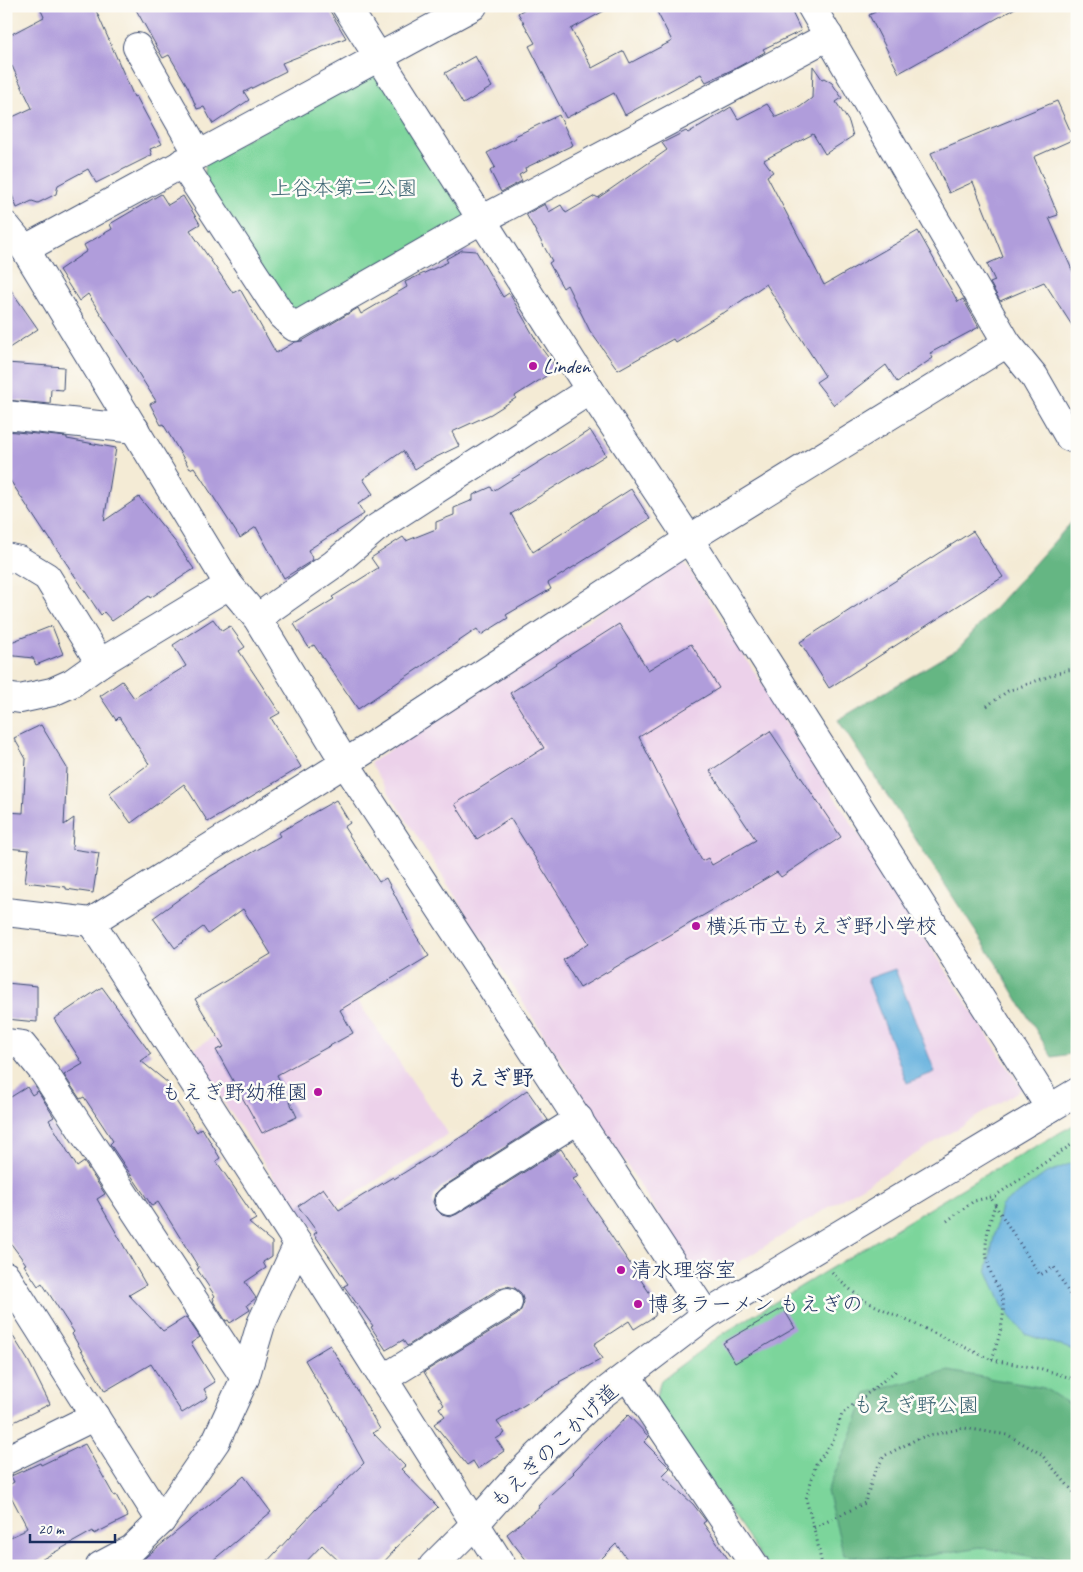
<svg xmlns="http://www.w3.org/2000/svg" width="1083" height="1572" viewBox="0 0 1083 1572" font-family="Caveat,'Klee One',sans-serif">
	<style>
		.built { fill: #ecd1ea }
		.green { fill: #7cd59b; stroke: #4c827c }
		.forest { fill: #65b683; stroke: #407270 }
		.water { fill: #65b1de; stroke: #40709e }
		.building { fill: #b09ddb }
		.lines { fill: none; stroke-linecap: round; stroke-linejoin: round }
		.street-casing { stroke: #3c4b70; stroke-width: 30 }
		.secondary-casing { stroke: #3c4b70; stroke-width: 30 }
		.path { stroke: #3c4b70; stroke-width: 3; stroke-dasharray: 1 4; stroke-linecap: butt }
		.street { stroke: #fff; stroke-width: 28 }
		.secondary { stroke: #fff; stroke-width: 28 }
		.poi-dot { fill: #b5179e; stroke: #fdfcf7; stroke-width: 2 }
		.labels { text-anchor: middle; stroke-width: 5; stroke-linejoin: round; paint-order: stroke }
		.park-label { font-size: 21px; fill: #386170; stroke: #fdfcf7 }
		.poi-label { font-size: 21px; fill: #1b2f5e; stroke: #fdfcf7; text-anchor: start }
		.street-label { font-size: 21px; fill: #1b2f5e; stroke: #fdfcf7 }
		.neighbourhood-label { font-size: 22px; font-weight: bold; fill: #1b2f5e; stroke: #fdfcf7 }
	</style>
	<rect width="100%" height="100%" fill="#fdfcf7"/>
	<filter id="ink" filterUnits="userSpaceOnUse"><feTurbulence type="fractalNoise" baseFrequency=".02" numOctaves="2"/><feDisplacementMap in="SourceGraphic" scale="10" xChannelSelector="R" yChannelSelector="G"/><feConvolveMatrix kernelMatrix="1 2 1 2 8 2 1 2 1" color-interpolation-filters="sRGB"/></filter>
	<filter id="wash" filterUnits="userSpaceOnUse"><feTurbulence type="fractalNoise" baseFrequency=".0096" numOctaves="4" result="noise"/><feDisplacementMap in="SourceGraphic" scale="20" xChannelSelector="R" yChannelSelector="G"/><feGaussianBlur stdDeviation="1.12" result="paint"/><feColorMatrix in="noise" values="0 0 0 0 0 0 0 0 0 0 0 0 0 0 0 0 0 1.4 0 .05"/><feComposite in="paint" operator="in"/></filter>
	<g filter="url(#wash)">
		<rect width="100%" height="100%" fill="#f4ebd5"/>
		<g class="built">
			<polygon points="682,559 1022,1089 726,1270 691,1265 370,763"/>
			<polygon points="334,966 448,1134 306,1226 190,1051"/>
		</g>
		<g class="green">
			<polygon points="380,59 472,225 305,312 287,307 204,181 205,164"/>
			<polygon points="1077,1123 1077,1566 767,1566 655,1401 661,1380 724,1333 981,1177"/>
		</g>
		<g class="forest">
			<polygon points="1077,516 1077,1050 1071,1054 1052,1057 996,963 838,720 959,648"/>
			<polygon points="948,1371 1044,1388 1077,1409 1077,1565 980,1547 895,1561 844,1555 827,1491 848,1444 867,1393"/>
		</g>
		<g class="water">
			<polygon points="895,969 935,1072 907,1083 867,979"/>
			<polygon points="1077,1161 1077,1351 1025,1334 1002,1305 987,1269 1001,1206 1045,1174"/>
		</g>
		<g id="blocks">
			<g class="building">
				<polygon points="39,6 94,6 134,97 136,96 162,144 150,149 152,155 96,183 88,169 58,185 56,194 38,203 32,201 17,208 10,190 6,190 6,120 32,108 12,66 6,68 6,37 44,17"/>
				<polygon points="134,6 327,6 346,38 282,63 286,71 244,92 249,100 213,124 204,107 197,109 188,87 169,55 163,58"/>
				<polygon points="530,6 613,6 571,29 592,68 624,51 630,63 672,41 654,6 789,6 801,31 763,49 765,52 738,67 706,82 701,74 625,115 614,93 566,118 529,46 535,43 518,13"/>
				<polygon points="888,6 1019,6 899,73 869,15"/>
				<polygon points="475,56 492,87 463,104 445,73"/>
				<polygon points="813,66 822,79 824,78 832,83 842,98 836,102 849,122 853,136 825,154 813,134 764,160 773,172 767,176 824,285 918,231 958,302 963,299 979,327 930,353 933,358 897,382 886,365 834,405 816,382 825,376 766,284 722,314 722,313 675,342 673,339 618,370 590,331 567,285 563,288 549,263 552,261 526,214 545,204 549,212 561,205 566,213 595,196 598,198 667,150 662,143 686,131 688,133 731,107 738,119 767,104 776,117 800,107 812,98"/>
				<polygon points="1057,101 1074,139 1034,157 1058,215 1049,218 1077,281 1077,333 1044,282 1000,301 990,283 995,281 987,264 1003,257 973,182 949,193 931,153"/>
				<polygon points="559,115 573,145 525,168 526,171 519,175 522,181 501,192 490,171 495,167 487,153 516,138 515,136"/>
				<polygon points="161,194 168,205 183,196 200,224 190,230 233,293 240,289 276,353 295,342 302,341 358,308 361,314 407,287 405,282 448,262 446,259 462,250 476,251 503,297 509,293 539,345 557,369 515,396 516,398 491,414 452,432 459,446 426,462 415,469 403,451 363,479 373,494 358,504 364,514 308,550 313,560 284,578 256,527 240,538 194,467 190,469 163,424 161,425 150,404 156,401 88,294 79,301 59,270 87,251 84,245 112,229 110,224"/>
				<polygon points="6,283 38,329 6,350"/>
				<polygon points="6,363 64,367 63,390 51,389 50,404 6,400"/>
				<polygon points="590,430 606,455 511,514 533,552 631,489 650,519 548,583 551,589 506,615 508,618 481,635 477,629 358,709 314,645 309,648 294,624 334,599 332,597 378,568 371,558 403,537 406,541 436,529 436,522 454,515 454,508 473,500 473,495 491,487 493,491"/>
				<polygon points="6,431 67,437 67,439 116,448 104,521 139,497 177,544 194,569 150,598 149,596 112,621 104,612 101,615 46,533 46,535 6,474"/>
				<polygon points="973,531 1003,577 829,688 800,642"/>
				<polygon points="213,619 222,631 230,626 245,647 239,651 280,713 271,718 301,767 208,822 184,784 131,823 109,793 149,764 119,717 116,720 100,696 122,681 134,698 186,666 173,645"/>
				<polygon points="619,624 648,670 691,644 719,688 639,737 702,861 708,858 712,865 756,840 710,771 770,731 841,837 781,877 777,872 580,988 563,960 589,943 510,818 477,839 455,804 544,748 510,693"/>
				<polygon points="52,626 63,654 36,665 33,658 6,655 6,644"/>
				<polygon points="41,725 67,768 64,825 74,818 72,849 99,853 93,893 66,889 66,887 25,882 29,850 6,848 6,812 23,813 26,759 14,738"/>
				<polygon points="336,800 350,823 344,827 379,882 386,878 415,934 429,956 340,1010 353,1033 277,1075 297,1117 262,1133 216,1050 224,1047 195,999 271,954 243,909 208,934 203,927 175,948 153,918 211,876 280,836 278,833"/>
				<polygon points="6,983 37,986 37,1022 6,1019"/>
				<polygon points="102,987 151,1054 141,1061 168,1083 167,1088 197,1132 202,1128 220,1158 216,1161 256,1219 249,1223 272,1242 272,1256 263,1262 266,1268 245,1282 256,1298 247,1305 250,1310 230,1323 228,1320 226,1321 213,1301 214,1300 213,1298 215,1296 197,1269 199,1268 158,1202 152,1206 110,1144 113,1141 84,1097 80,1099 64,1075 83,1064 54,1019"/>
				<polygon points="27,1087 32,1095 38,1091 54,1117 49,1120 77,1167 84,1162 105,1194 97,1199 146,1285 129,1295 163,1331 186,1317 200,1337 191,1343 215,1382 204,1389 208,1397 182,1413 151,1364 105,1391 72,1334 74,1332 42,1283 38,1286 24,1265 26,1264 6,1237 6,1100"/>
				<polygon points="527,1090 548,1120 441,1188 435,1194 433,1202 436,1209 442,1215 450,1217 457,1214 561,1149 579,1176 573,1179 607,1228 606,1228 657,1304 655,1316 634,1329 629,1321 594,1344 602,1359 559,1382 560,1383 497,1422 505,1433 496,1439 504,1451 478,1469 473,1461 467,1465 434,1424 445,1416 439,1408 444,1405 424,1372 517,1315 521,1310 524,1302 521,1293 515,1288 507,1286 500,1288 407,1346 403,1340 386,1350 371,1327 373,1326 344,1286 348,1284 314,1234 317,1232 298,1206 323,1188 339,1210 393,1177 394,1179 469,1132"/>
				<polygon points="783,1308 795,1328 735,1363 723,1343"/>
				<polygon points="6,1325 29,1362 50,1404 6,1426"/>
				<polygon points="330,1345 380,1429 373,1433 405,1466 401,1469 438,1507 394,1549 395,1550 380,1566 344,1566 322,1545 302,1566 263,1566 316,1509 364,1463 326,1394 325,1395 305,1360"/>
				<polygon points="628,1415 649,1437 644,1442 670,1468 662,1476 693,1504 706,1521 703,1523 733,1566 632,1566 616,1544 594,1566 531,1566 513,1543 507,1534 539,1508 538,1506 574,1473 573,1472"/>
				<polygon points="85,1444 114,1496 116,1495 128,1517 94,1534 93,1531 30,1566 6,1566 6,1539 24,1531 24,1529 27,1527 6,1487 14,1482 11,1476 40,1463 41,1465"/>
				<polygon points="244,1476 271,1512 206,1566 135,1566"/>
			</g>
		</g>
	</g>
	<g filter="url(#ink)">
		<use href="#blocks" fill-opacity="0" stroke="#3c4b70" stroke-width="1"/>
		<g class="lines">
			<g class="street-casing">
				<g id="street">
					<polyline points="346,6 590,390 689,539 1050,1108"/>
					<polyline points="811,6 1007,343 1034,376 1069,437 1077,440"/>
					<polyline points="137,47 198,154"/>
					<polyline points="182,163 282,316 294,327 472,225 829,36"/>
					<polyline points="25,249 473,6"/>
					<polyline points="6,415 135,429"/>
					<polyline points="6,557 19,560 47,577 100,663"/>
					<polyline points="257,618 334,564 375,529 590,390"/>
					<polyline points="6,697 20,699 52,692 72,683 100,663 229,585"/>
					<polyline points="6,912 91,922 364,751 689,539 1007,343"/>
					<polyline points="91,922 298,1244 502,1566"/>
					<polyline points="6,1043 22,1045 43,1071 245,1378"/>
					<polyline points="449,1201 579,1119"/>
					<polyline points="6,1276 161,1521"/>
					<polyline points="627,1376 755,1566"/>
					<polyline points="383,1379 508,1302"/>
					<polyline points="6,1460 95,1416"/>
					<polyline points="100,1566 132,1549 161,1521 216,1441 245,1378 261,1324 298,1244"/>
				</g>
			</g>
			<g class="secondary-casing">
				<g id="secondary">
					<polyline points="6,226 25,249 229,585 257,618 345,763 706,1315"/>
					<polyline points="433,1566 475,1524 525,1468 601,1395 706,1315 1077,1092"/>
				</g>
			</g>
			<g class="path">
				<polyline points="987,706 1008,691 1067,670 1077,669"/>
				<polyline points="995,1205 1040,1275 1054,1267 1077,1307"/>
				<polyline points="947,1221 974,1201 995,1196 1077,1141"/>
				<path d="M832,1272L840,1281L863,1300L992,1360C997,1341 1007,1318 1002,1298C1000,1289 994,1282 991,1273C981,1246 988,1230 995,1204L990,1197"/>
				<polyline points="992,1360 1042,1369 1077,1380"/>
				<polyline points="814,1528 865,1503 873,1476 884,1456 919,1438 964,1428 1008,1435 1041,1454 1077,1496"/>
				<polyline points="822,1566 817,1540 806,1499 816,1464 833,1441 842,1414 897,1370"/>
			</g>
			<use href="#street" class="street"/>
			<use href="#secondary" class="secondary"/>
		</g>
	</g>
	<g class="poi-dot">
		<circle cx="533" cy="366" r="5"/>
		<circle cx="696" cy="926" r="5"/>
		<circle cx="318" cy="1092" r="5"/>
		<circle cx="621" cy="1270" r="5"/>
		<circle cx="638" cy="1304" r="5"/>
	</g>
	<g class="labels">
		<g class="park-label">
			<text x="344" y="195">上谷本第二公園</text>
			<text x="916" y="1412">もえぎ野公園</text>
		</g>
		<g class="poi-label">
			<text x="543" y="373">Linden</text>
			<text x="706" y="933">横浜市立もえぎ野小学校</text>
			<text x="308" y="1099" text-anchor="end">もえぎ野幼稚園</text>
			<text x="631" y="1277">清水理容室</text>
			<text x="648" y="1311">博多ラーメン もえぎの</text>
		</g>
		<g class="street-label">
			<text transform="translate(554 1446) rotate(-44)" y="7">もえぎのこかげ道</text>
		</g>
		<g class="neighbourhood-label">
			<text x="490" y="1085">もえぎ野</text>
		</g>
	</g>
	<rect width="1083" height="1572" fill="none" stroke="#fdfcf7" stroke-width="25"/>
	<path d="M30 1534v8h85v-8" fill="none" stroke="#1b2f5e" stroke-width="2.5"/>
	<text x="38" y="1534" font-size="15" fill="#1b2f5e" stroke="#fdfcf7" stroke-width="4" paint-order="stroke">20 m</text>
</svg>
